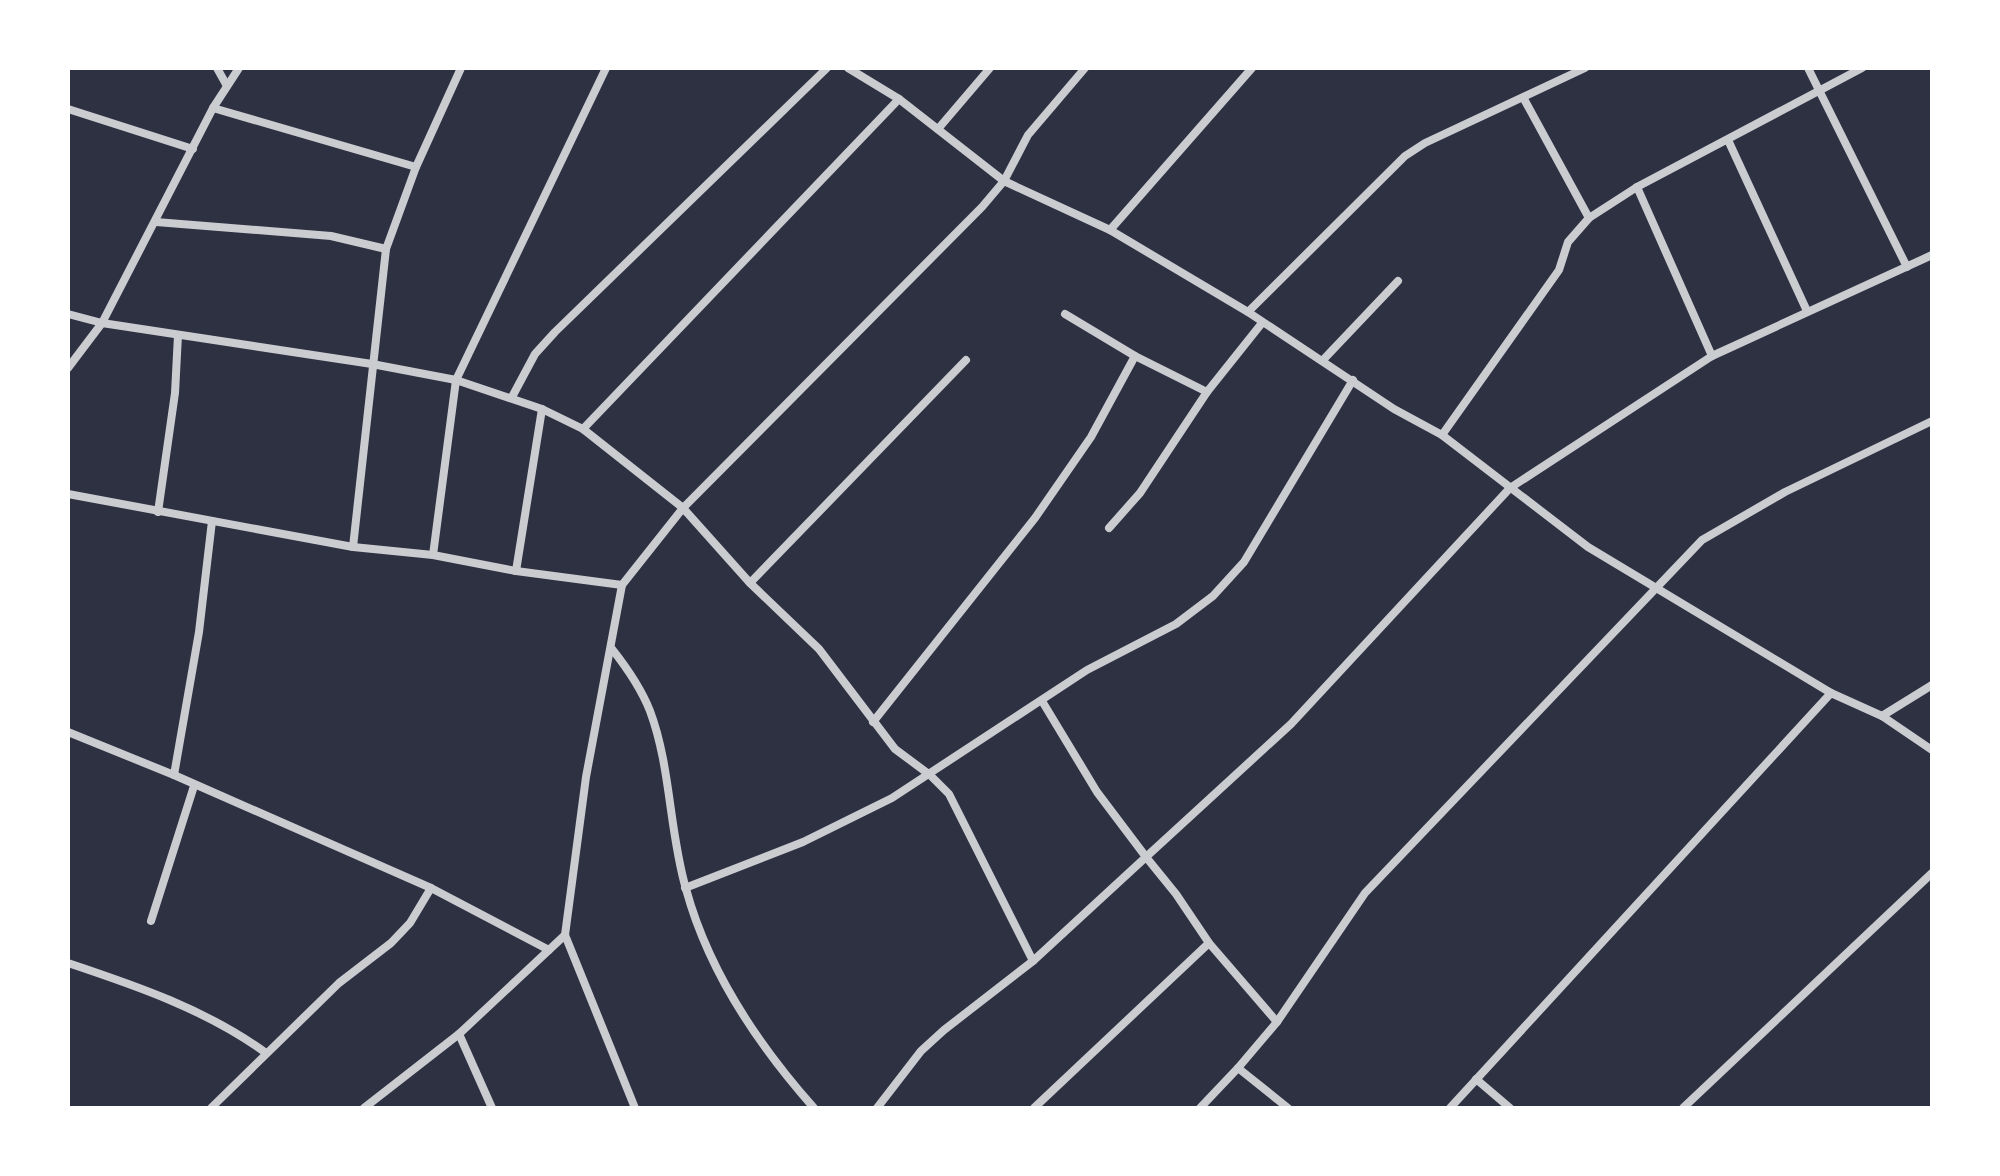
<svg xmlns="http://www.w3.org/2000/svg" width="2000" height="1176" viewBox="0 0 2000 1176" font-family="Helvetica,sans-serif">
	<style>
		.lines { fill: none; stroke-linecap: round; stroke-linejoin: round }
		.minor { stroke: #caccd0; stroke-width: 8 }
	</style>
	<rect width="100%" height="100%" fill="#2d3142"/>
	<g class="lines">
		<g class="minor">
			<polyline points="217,68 227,86"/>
			<polyline points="848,68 899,99 1004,181 1110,230 1248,312 1394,409 1442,435 1588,547 1831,693 1882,716 1932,750"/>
			<polyline points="1808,68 1907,267"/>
			<polyline points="1524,99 1589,218"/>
			<polyline points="213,108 416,167"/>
			<polyline points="68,109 193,149"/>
			<polyline points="938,129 990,68"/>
			<polyline points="1728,140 1807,311"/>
			<polyline points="1637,187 1712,356"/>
			<polyline points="156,222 331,236 386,249"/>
			<polyline points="1110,230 1252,68"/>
			<polyline points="1248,312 1405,156 1425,143 1585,68"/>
			<polyline points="68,314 102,323 372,364 456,380 542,409 583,429 683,508 750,583 819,649 895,749 930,775 949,794 1033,961"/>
			<polyline points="1135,356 1207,392"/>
			<polyline points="1323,360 1398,281"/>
			<polyline points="68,368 102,323 213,108 239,68"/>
			<polyline points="512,397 535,354 555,332 827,68"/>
			<polyline points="583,429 899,99"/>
			<polyline points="1442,435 1559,270 1568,242 1589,218 1637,187 1862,68"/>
			<polyline points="68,494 353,547 433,555 516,571 622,585"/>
			<polyline points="158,512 175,393 178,335"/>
			<polyline points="1109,528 1140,493 1207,392 1262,323"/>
			<polyline points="353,547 386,249 416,167 461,68"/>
			<polyline points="433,555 456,380 606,68"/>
			<polyline points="516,571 542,409"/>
			<polyline points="750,583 966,360"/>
			<path d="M612,649C627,668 641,688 650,711C671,767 669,831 686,889C708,970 759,1046 814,1108"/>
			<polyline points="1882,716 1932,685"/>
			<polyline points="873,722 1035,518 1091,437 1135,356 1065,314"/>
			<polyline points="68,732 174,775 431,888 549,950"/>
			<polyline points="174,775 199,632 212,521"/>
			<polyline points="685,888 803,842 892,798 1087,670 1176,624 1213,596 1244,562 1353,380"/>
			<polyline points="151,921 194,786"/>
			<path d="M68,963C137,986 207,1010 266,1053"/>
			<polyline points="1277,1022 1209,943 1176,894 1146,857 1291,724 1510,488 1712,356 1932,255"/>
			<polyline points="459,1034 492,1108"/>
			<polyline points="1238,1068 1288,1108"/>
			<polyline points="1476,1079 1510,1108"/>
			<polyline points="211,1108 339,983 391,943 410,923 431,888"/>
			<polyline points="364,1108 459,1034 565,935"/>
			<polyline points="635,1108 565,935 586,777 622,585 683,508 982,207 1004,181 1028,135 1085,68"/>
			<polyline points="877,1108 921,1051 944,1030 1033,961 1146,857 1097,792 1042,701"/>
			<polyline points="1034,1108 1209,943"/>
			<polyline points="1200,1108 1238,1068 1277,1022 1365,893 1702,540 1785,492 1932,421"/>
			<polyline points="1450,1108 1831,693"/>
			<polyline points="1683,1108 1932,873"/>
		</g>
	</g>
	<rect width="2000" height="1176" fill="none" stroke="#ffffff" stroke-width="140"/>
</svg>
